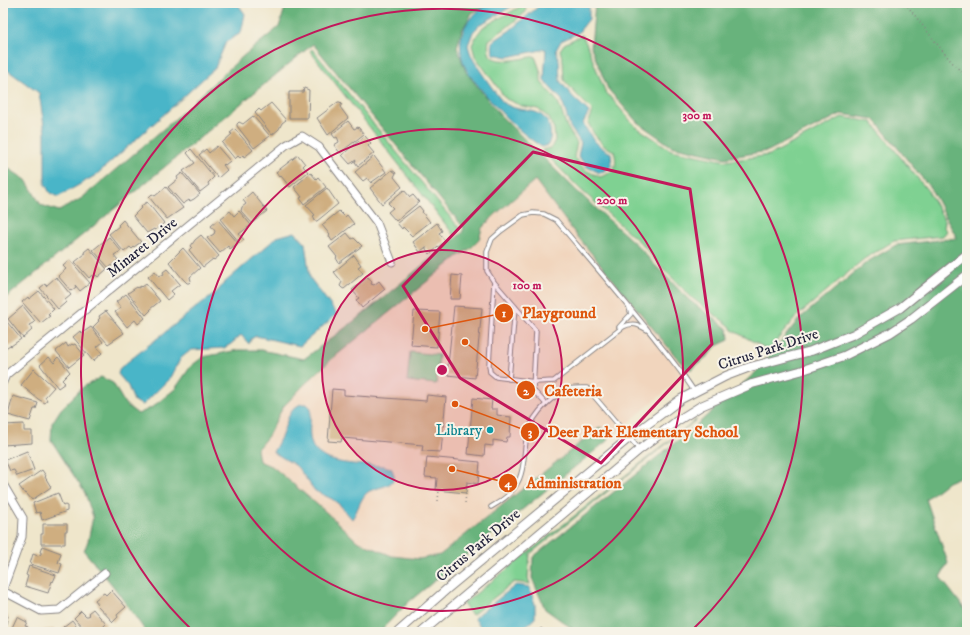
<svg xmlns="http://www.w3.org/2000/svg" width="970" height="635" viewBox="0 0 970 635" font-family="'IM FELL DW Pica',serif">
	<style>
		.built { fill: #f1d5bd }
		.green { fill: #7fd192; stroke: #507a66 }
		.forest { fill: #67b37c; stroke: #446a5c }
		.water { fill: #4ab5c8; stroke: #366c82 }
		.building { fill: #cfae80 }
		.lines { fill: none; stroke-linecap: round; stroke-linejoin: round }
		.service-casing { stroke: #888483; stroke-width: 5.5 }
		.minor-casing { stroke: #888483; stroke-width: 9 }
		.tertiary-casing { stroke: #888483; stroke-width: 10 }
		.path { stroke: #888483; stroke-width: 1.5; stroke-dasharray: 1 3; stroke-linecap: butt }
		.service { stroke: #fff; stroke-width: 3.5 }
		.minor { stroke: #fff; stroke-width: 7 }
		.tertiary { stroke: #fff; stroke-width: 8 }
		.marked { fill: none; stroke: #c2185b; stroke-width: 3; stroke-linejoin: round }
		.ring { fill: none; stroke: #c2185b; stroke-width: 2 }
		.culture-dot { fill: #0f9aa8; stroke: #f7f3e8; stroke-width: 1.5 }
		.labels { text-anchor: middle; stroke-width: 4; stroke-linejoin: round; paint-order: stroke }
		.street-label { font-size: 15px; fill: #22223b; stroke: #f7f3e8 }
		.culture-label { font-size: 15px; fill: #0d838f; stroke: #f7f3e8; text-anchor: end }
		.centre { fill: #c2185b; stroke: #f7f3e8; stroke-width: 2 }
		.ring-label { font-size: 12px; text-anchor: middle; font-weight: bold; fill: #c2185b; stroke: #f7f3e8; stroke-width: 4; stroke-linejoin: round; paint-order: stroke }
		.leader { fill: none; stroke: #de560e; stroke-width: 1.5 }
		.callout-dot { fill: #de560e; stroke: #f7f3e8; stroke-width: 1.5 }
		.mark-label { font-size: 12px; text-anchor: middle; font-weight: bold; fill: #fff }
		.callout-label { font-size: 16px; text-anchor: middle; font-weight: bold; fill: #de560e; stroke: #f7f3e8; stroke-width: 4; stroke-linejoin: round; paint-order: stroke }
	</style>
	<rect width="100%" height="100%" fill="#f7f3e8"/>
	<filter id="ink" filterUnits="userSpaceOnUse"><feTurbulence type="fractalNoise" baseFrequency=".025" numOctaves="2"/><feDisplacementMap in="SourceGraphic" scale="8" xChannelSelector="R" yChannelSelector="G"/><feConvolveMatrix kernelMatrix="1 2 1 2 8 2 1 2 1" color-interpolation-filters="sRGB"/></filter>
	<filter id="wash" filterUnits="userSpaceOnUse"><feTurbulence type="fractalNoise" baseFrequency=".012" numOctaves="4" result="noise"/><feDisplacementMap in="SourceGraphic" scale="16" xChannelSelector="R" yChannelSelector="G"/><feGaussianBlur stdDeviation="0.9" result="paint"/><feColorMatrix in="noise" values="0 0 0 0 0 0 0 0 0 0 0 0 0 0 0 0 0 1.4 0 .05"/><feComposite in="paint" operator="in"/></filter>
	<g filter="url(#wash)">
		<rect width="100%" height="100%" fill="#efe6cb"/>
		<polygon class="built" points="533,176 692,369 608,440 411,600 387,624 217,439"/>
		<g class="green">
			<path d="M525,4L526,12L506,28L489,40C488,44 488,51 490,55C496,65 526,58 535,56L541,73V82L558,102L567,127L577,143L574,157L585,170L600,177C615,172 618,167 614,151L604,146L594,134L588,123L592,114V110L576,94L564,80L563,61L560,50L564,44L582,35L587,45L588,48L605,91L635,126L671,150L726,161L770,155L842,117L872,122L928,191L945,221L944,228L947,231L943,236L894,241L864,259L796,317L769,350L732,330L730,326L692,298L654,259L643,245L580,189L542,150L551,148L555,140L554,129L549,118L538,109L522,106L506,99L475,56L472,45L477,35L483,27Z"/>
			<polygon points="312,49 460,229 454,235 310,51"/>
			<polygon points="410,352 439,355 436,384 407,381"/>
			<polygon points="697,419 530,554 528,578 530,584 514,582 472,615 463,604"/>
		</g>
		<g class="forest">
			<polygon points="281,3 489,3 472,13 462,30 457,47 466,72 500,115 577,191 640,248 652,262 689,300 728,329 729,340 716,346 710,354 692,369 686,369 574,232 535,180 496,214 482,228 479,240 471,248 457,257 332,359 304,385 283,407 268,436 257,449 259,461 273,467 326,512 357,541 392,556 419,559 440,555 600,427 606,431 608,440 411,600 379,632 141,632 144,629 113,586 84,551 88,541 93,517 85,493 51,440 52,423 61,409 83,387 101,377 113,383 125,404 138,414 151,408 175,389 191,366 203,357 238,350 261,350 304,359 362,315 462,233 464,228 313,44 96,224 3,300 3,165 26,180 41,205 59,211 82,198 175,119 242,57 279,27 285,8"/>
			<polygon points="595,3 967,3 967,474 948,482 926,499 948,563 940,577 967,612 967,632 765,632 747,630 743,632 577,632 545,609 532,578 533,557 692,429 756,372 799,319 867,262 896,245 957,238 931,189 874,119 841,114 768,151 725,158 671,146 637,122 608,89 591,47"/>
		</g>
		<g class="water">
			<polygon points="3,3 237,3 245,14 241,33 226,42 215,68 180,100 96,175 58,197 50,193 45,184 45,132 39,93 3,67"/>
			<path d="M492,3H518L481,24L473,32L468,45C469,49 470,53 472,57C475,64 498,97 503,102C512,110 525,109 535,112C549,116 554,133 548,145L542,147C517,131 498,110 480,88C476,82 470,77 467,71C452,42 464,15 492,3Z"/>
			<path d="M536,3H589V19L578,33L561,41L556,50L559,60L560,81L573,97L589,112L583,123C590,136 597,147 611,153L612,166L600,173L587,167L578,156L581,143L570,127L562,100L544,81L546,49L508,57L493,54L492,42L509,31L539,6Z"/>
			<path d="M295,232L305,243L310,278L337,314L300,346L256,336L251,339L249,344L241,335L231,344L224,348L191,350L181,358L169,379L143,405L134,401L128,386L118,374L120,368L203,302C212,297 218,292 223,284L277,237Z"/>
			<path d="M301,404H307L311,408C311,419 308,430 311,442C318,467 363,464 384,466L391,468C403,487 377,486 368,492C360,498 358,511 352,519L340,505L332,499L315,491L299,469L295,465L273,452C276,447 279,441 282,435C287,423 288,409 301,404Z"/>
			<polygon points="516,585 529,587 535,604 535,618 519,632 485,632 474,618"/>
		</g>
		<g id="blocks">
			<g class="building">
				<polygon points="304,88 309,90 308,118 289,118 289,92 303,92"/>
				<polygon points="338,102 340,102 342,104 340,107 348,118 328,135 317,118"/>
				<polygon points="271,103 286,120 282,123 279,129 272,135 255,113 259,109 261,111"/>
				<polygon points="253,116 270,136 254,148 237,126 237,124 239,122 243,124"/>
				<polygon points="348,121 354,129 358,127 364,134 340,153 334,145 339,142 338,139 337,137 335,138 332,134"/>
				<polygon points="235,129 253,150 247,155 244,157 243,155 240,158 238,156 235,159 222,143 232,134 230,133"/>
				<polygon points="365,136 371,143 368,146 374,153 358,166 355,162 356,160 350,164 342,155"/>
				<polygon points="217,146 230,161 225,165 224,164 223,165 227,170 218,178 199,155 206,149 209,153"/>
				<polygon points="191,149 214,177 208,183 209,185 200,192 183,171 195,163 187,153"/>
				<polygon points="298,155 305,164 303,166 308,172 290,187 281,176 280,177 276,172"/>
				<polygon points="374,156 386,172 372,182 371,183 367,178 363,181 355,172"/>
				<polygon points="392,170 396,173 394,177 402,187 382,204 370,188"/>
				<polygon points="182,173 200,194 194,199 190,201 189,200 183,204 168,187 178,179 177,177"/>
				<polygon points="311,173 316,179 318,177 326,187 304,204 300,198 302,197 294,187"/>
				<polygon points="166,187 183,208 167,219 149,197 152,194 155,196"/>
				<polygon points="327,188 338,204 317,221 315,221 313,216 315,215 306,205"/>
				<polygon points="404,190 410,197 413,195 419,202 396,221 388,212 393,208 388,203"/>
				<polygon points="252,192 267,211 252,223 241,211 242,207 246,204 243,200"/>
				<polygon points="147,202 164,223 157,229 155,230 154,229 147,233 133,216 142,207 141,206"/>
				<polygon points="419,206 423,211 422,212 430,222 412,236 403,227 402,229 397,223"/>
				<polygon points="230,211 234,216 239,211 251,225 239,234 244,240 240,243 220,219"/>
				<polygon points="339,211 345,217 347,215 354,224 332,241 329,236 330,235 322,225"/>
				<polygon points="123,220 141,242 134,247 132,249 130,247 124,252 109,234 119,226 118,225"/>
				<polygon points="218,220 238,243 230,249 228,246 220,253 207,238 214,234 215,231 211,226"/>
				<polygon points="437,223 442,231 439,233 445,241 430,254 426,249 426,247 420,252 413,242"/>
				<polygon points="347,233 352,239 354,238 362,246 339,263 336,258 337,257 329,247"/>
				<polygon points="201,235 219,256 214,260 213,259 203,267 189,250 192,247 191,246 195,240"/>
				<polygon points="109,237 121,251 114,255 118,260 109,268 93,250"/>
				<polygon points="89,248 107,269 98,277 96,275 94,277 92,275 89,278 75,262 85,254 84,252"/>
				<polygon points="183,248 200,268 190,277 191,281 189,283 187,283 183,279 169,262"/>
				<polygon points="354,255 361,265 358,267 363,273 344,289 342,288 340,286 342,282 334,272"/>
				<polygon points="70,260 90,283 80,291 75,285 76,287 71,291 58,276 66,269 63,266"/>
				<polygon points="167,269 180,284 171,291 174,294 167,300 148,277 155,271 159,276 162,275 164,274 163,272"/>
				<polygon points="452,275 462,276 460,299 450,299"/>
				<polygon points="56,277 71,295 65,300 66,302 64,304 58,309 40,288 45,284 46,286"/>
				<polygon points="368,277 372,282 371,284 374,285 379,281 385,289 362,308 356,300 359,298 352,290"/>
				<polygon points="146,284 160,301 150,309 151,310 146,315 128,293 137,287 138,288 141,286 142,287"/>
				<polygon points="39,291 54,309 48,315 50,316 41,323 22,302 28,297 29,299"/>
				<polygon points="126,294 145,318 138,324 135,320 127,327 115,312 121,308 116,302"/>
				<polygon points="23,306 35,321 33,323 29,325 32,330 23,338 8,319"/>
				<polygon points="454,306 482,308 475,378 447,375"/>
				<polygon points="106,311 124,333 108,344 93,327 99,321 98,320 100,318 99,316"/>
				<polygon points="414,311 440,312 437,347 411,345"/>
				<polygon points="3,317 21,339 11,346 10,345 4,349 3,348"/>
				<polygon points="91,327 103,342 97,347 102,353 93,361 73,337 80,331 82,333"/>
				<polygon points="66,343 68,347 72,344 73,345 75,344 84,355 69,367 56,351"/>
				<polygon points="49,357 54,363 55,362 54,361 58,357 70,372 62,380 65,383 58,388 40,365"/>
				<polygon points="34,369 54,387 45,397 47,400 45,403 38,399 21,385"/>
				<polygon points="332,389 344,390 344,395 426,401 427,395 446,397 441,452 422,451 423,445 342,438 341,442 328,441"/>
				<polygon points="13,396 38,403 36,409 34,409 30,421 8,415"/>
				<polygon points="473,398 492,400 491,409 497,409 497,415 511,417 510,437 507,437 506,442 493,440 493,446 485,445 484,456 468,454"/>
				<polygon points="24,424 24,431 32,431 32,443 3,445 4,425"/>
				<polygon points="27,451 34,470 17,476 14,470 10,471 5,460"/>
				<polygon points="427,457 480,462 478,484 467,482 466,493 436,490 437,478 425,477"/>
				<polygon points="42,470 46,476 45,477 51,487 32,500 26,493 25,494 19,486"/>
				<polygon points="58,493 63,506 65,505 67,506 67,511 42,520 40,512 36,513 33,503"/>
				<polygon points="43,524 67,524 67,531 65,531 65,544 41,544 41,534 43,534"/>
				<polygon points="42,546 61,553 58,563 62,564 59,573 30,564 33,554 38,556 41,554 41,552 40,552"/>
				<polygon points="29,566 56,575 53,582 52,581 48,593 25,586 28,576 26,575"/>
				<polygon points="111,590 126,607 117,615 118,617 113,622 97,605 98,604 95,600 101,595 104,593 106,595"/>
				<polygon points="93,609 106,624 99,631 100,632 87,632 74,618 81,611 86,616 88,616 90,615 88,613"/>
				<polygon points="3,615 8,616 4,632 3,632"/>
				<polygon points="17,617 27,622 25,626 28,627 27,629 31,631 31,632 10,632"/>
				<polygon points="72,620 81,632 61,632 60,631 64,628 63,627"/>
				<polygon points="541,628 546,632 537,632"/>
				<polygon points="54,629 54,632 43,632 43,630"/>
			</g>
		</g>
	</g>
	<g filter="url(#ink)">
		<use href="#blocks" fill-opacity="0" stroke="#888483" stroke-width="1"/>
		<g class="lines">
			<g class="service-casing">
				<g id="service">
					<polyline points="494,282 536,331 533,390 546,404"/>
					<polyline points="619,327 631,314 629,308"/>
					<path d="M649,331C640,326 634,321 623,327L554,381L536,382L496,377L490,372L489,365L494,282L487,271V252L492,239L501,231L523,215L533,213L544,214L556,220C588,258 621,296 652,335C667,354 682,372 694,391"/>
					<polyline points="509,379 515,307"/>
					<path d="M491,507C500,502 511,494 516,485C524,474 524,453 526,441C528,420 547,399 566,390C572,387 581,388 587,388L639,449"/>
				</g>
			</g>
			<g class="minor-casing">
				<g id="minor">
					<polyline points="3,382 6,375 286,145 302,136 319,147 377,223 392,262"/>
					<polyline points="3,484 23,518 22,537 3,589"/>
					<polyline points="3,591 41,611 59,610 105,573"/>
				</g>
			</g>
			<g class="tertiary-casing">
				<g id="tertiary">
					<polyline points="398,632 447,589 629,438 681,399 726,376 750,367 811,351 854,334 900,308 967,254"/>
					<polyline points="422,632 639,450 677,421 701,406 752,384 800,371 844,356 890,333 911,319 967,275"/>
				</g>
			</g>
			<g class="path">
				<polyline points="905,3 949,59 967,78"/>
				<polyline points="438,501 439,490"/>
				<polyline points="465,503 466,493"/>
			</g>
			<use href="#service" class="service"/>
			<use href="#minor" class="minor"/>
			<use href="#tertiary" class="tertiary"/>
		</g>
	</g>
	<path class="marked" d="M533,152L690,189L712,344L601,463L460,378L403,286Z"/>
	<circle cx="442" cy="370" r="120" fill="#c2185b" fill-opacity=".12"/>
	<g class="ring">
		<circle cx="442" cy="370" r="120"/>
		<circle cx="442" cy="370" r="241"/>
		<path d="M194 632A361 361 0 1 1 690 632"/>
	</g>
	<circle class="culture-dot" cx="490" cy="430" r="4"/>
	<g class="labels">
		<g class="street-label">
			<text transform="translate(142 247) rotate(-39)" y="5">Minaret Drive</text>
			<text transform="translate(768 349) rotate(-18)" y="5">Citrus Park Drive</text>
			<text transform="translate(478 545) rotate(-40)" y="5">Citrus Park Drive</text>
		</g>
		<g class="culture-label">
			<text x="482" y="435">Library</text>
		</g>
	</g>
	<circle cx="442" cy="370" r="6" class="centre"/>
	<g class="ring-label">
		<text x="697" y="119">300 m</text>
		<text x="612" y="204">200 m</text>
		<text x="527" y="289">100 m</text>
	</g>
	<path class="leader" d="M425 329L504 313M465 342L526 390M455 404L530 432M452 469L508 483"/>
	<g class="callout-dot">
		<circle cx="425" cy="329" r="4"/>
		<circle cx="465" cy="342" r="4"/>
		<circle cx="455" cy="404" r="4"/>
		<circle cx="452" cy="469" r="4"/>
		<circle cx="504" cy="313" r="10"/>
		<circle cx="526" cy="390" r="10"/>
		<circle cx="530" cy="432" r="10"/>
		<circle cx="508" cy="483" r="10"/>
	</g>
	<g class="mark-label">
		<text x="504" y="317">1</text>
		<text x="526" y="395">2</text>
		<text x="530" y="436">3</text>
		<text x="508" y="487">4</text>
	</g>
	<g class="callout-label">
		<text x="559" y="318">Playground</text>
		<text x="573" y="396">Cafeteria</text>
		<text x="643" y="437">Deer Park Elementary School</text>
		<text x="574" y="488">Administration</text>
	</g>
	<rect width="970" height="635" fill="none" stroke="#f7f3e8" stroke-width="16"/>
</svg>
